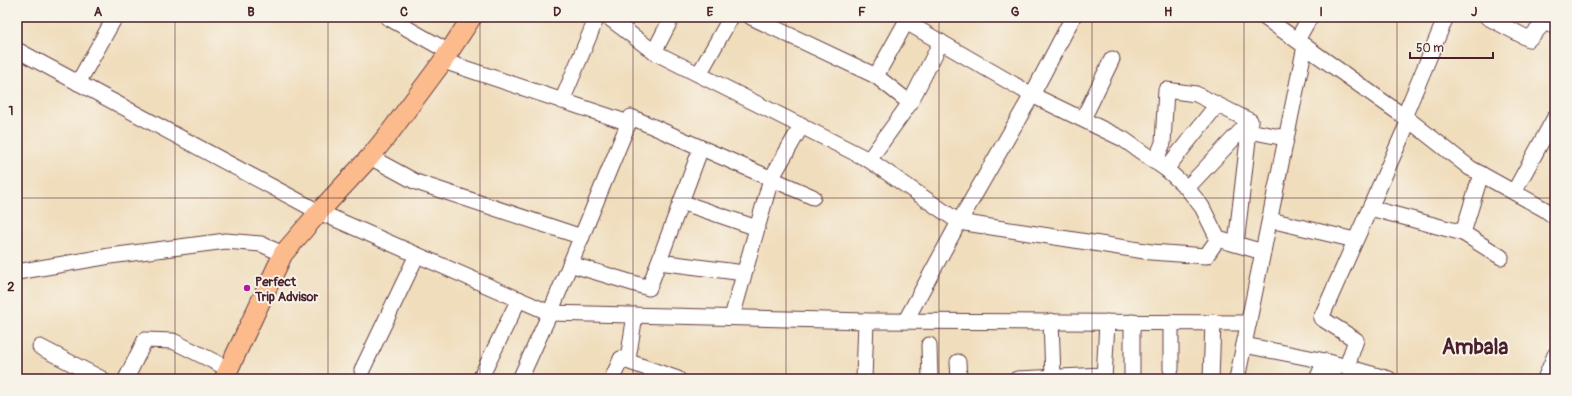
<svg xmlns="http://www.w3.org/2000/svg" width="1572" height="396" viewBox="0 0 1572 396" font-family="Pangolin,sans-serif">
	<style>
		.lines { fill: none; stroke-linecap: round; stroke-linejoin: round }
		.minor-casing { stroke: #633c41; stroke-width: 17 }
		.major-casing { stroke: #633c41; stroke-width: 21 }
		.minor { stroke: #fff; stroke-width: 15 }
		.major { stroke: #fbbb8d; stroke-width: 19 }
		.grid { fill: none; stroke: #4a1f2b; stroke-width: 1; stroke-opacity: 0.55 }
		.poi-dot { fill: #b5179e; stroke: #f7f3e8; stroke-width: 1.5 }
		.labels { text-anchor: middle; stroke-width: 4; stroke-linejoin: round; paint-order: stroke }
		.poi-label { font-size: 13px; font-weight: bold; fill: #4a1f2b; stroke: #f7f3e8; text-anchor: start }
		.town-label { font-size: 21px; font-weight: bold; fill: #4a1f2b; stroke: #f7f3e8 }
		.neatline { fill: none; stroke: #4a1f2b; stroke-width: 1.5 }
		.grid-label { font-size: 13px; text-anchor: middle; font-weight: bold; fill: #4a1f2b }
	</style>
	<rect width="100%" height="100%" fill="#f7f3e8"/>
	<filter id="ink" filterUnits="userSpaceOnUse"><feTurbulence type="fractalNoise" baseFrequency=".025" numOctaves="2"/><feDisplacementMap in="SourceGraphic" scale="8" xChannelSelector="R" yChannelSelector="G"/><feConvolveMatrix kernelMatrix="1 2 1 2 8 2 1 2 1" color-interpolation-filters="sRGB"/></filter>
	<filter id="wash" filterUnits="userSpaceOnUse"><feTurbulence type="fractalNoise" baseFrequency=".012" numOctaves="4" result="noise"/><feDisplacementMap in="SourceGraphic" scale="16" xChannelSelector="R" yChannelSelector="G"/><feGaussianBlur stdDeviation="0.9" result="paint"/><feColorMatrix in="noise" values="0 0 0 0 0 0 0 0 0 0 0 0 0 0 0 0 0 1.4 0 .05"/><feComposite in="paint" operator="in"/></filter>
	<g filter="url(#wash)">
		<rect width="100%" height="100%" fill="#f0ddbc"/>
	</g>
	<g filter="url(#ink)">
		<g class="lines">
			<g class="minor-casing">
				<g id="minor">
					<polyline points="387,17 449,52"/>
					<polyline points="608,17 654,52 869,160 959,222 1151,252 1206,256 1218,239"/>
					<polyline points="751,17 876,76 910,103"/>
					<polyline points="1264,17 1409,120 1470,168 1544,209 1555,217"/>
					<polyline points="1487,17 1529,39 1545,22 1555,27"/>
					<polyline points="1297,40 1310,17"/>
					<polyline points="17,50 319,212 550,313 866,321 1249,323"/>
					<polyline points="654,52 672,17"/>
					<polyline points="443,61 629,123"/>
					<polyline points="699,74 731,17"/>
					<polyline points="876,76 906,22 1032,95 1123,139 1166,169 1187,188 1202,207 1218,239 1263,252"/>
					<polyline points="78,83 115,17"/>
					<polyline points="562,101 597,17"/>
					<polyline points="1404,117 1446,17"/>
					<polyline points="1083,119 1112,59"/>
					<polyline points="370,157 416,182 582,237"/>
					<polyline points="869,160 910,103 941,42"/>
					<polyline points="1155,162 1163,143 1166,90 1196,94 1250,121 1249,131 1286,138"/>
					<polyline points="1166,169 1217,105"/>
					<polyline points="1187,188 1250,121"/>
					<polyline points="1514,192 1555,117"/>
					<polyline points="681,202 757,228"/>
					<polyline points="1370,208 1463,233 1501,257"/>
					<polyline points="1270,220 1355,240"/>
					<polyline points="1463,233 1481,174"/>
					<polyline points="1236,244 1249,131"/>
					<polyline points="659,262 744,273"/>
					<polyline points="570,264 649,288 701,148"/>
					<polyline points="17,272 110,256 226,241 261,244 283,254"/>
					<polyline points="732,317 771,179 802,125"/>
					<polyline points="906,320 959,222 1032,95 1073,17"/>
					<polyline points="1051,321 1053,377"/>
					<polyline points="1171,322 1171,369"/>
					<polyline points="929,345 930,379"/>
					<polyline points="1244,345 1325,361 1389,379"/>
					<polyline points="40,347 102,379"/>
					<polyline points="621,359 678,379"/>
					<polyline points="958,362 959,379"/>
					<polyline points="1347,366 1356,340 1321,318 1409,120"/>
					<polyline points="362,370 417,255"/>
					<polyline points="1321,370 1336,379"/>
					<polyline points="126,379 145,340 173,341 229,369"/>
					<polyline points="480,379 519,299"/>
					<polyline points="520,379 550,313 631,117 813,197"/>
					<polyline points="612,379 621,359 628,359 635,315"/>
					<polyline points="864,379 866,321"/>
					<polyline points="1017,379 1104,375"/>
					<polyline points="1104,379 1107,322"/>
					<polyline points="1132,379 1132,322"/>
					<polyline points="1211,379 1213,322"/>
					<polyline points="1237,379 1305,46"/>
					<polyline points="1317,379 1325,361"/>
					<polyline points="1545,379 1555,355"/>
				</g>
			</g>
			<g class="major-casing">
				<polyline id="major" points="224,379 283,254 319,212 370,157 391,131 443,61 472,17"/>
			</g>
			<use href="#minor" class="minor"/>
			<use href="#major" class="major"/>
		</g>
	</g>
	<path class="grid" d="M175,17V379M328,17V379M480,17V379M633,17V379M786,17V379M939,17V379M1092,17V379M1244,17V379M1397,17V379M17,198H1555"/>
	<circle class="poi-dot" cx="247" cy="288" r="4"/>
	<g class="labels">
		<g class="poi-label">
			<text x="255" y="286">Perfect<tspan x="255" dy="15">Trip Advisor</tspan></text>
		</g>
		<g class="town-label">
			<text x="1475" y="354">Ambala</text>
		</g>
	</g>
	<rect width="1572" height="396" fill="none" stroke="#f7f3e8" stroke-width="44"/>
	<path d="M1410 52v6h83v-6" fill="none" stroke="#4a1f2b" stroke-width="2"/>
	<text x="1416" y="52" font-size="12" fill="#4a1f2b" stroke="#f7f3e8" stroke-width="3" paint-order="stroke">50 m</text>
	<rect x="22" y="22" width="1528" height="352" class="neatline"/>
	<g class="grid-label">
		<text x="98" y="16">A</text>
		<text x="251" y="16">B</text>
		<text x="404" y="16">C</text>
		<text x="557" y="16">D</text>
		<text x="710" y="16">E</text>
		<text x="862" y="16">F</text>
		<text x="1015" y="16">G</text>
		<text x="1168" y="16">H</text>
		<text x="1321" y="16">I</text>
		<text x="1474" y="16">J</text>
		<text x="11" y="115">1</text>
		<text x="11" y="291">2</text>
	</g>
</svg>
